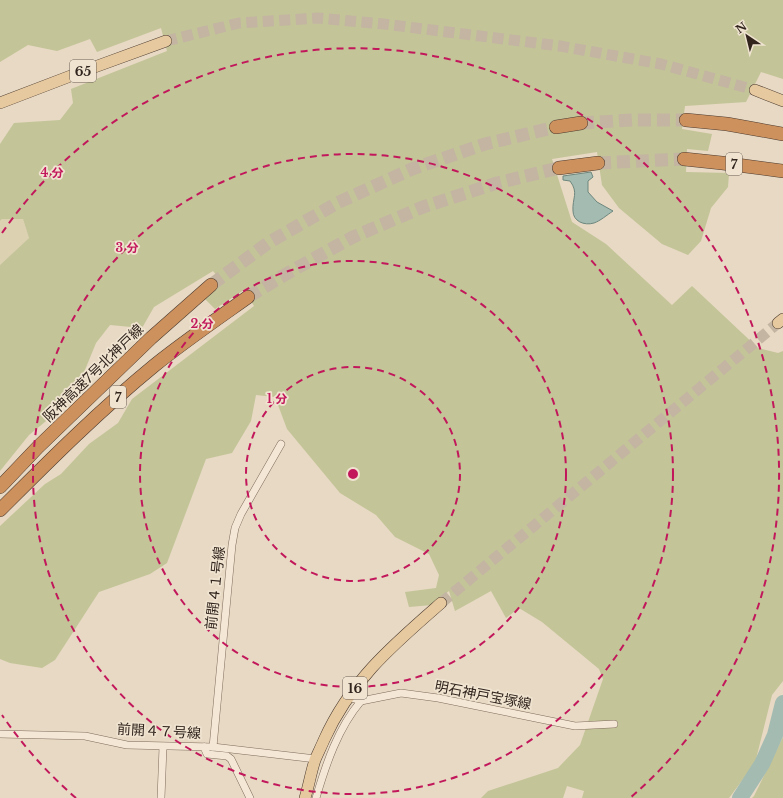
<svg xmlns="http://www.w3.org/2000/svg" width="783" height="798" viewBox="0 0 783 798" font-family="'Libre Baskerville','Noto Sans JP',serif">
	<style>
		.farmland { fill: #dcd1b1 }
		.green { fill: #c3c498 }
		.water { fill: #a4bbb2; stroke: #6d877e }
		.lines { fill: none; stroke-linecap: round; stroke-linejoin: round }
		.river { stroke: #a4bbb2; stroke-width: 16 }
		.primary-tunnel { stroke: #c3b5a2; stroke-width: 11; stroke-dasharray: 11 5.5; stroke-linecap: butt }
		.highway-tunnel { stroke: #c3b5a2; stroke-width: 13; stroke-dasharray: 13 6; stroke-linecap: butt }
		.street-casing { stroke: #7f6b5c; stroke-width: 8 }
		.primary-casing { stroke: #4d3b30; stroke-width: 12 }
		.highway-casing { stroke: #4d3b30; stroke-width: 14 }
		.street { stroke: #f4e7d5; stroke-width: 7 }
		.primary { stroke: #e6c99f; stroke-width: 11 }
		.highway { stroke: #cd915d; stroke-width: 13 }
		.ring { fill: none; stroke: #c2185b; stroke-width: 2; stroke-dasharray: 7 5 }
		.labels { text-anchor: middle; stroke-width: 3.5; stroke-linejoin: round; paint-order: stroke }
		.shield { fill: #f0e4d1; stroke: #6a5e54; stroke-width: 1 }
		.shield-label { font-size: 13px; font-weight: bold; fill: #31251e }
		.street-label { font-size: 14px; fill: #31251e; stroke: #f0e4d1 }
		.centre { fill: #c2185b; stroke: #f0e4d1; stroke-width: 2 }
		.ring-label { font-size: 12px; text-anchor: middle; font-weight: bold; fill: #c2185b; stroke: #f0e4d1; stroke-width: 3.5; stroke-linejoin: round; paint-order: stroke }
	</style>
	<rect width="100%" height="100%" fill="#e7d9c3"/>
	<polygon class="farmland" points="2,219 23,219 29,238 0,265 0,221"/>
	<g class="green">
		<polygon points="0,0 783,0 783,79 761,72 746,102 685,106 682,129 712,134 708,151 687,149 686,172 729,173 728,187 711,208 701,241 688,255 662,244 619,208 602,185 597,152 552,159 572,222 606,244 672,305 692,286 758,348 778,353 783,351 783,681 772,695 755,763 729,798 582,798 584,791 567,786 563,798 481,798 488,791 558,768 580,745 603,679 599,669 542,622 519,608 506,618 491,591 455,611 449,591 432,605 409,607 405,592 436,588 439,575 429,554 395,537 376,515 340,493 287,429 275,397 256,395 251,421 232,453 206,459 167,563 150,574 99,592 55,660 42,668 10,663 0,659 0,526 45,484 61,474 89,444 118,423 132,399 254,306 244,290 215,309 205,299 223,283 213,271 154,307 142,328 110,325 96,343 73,399 29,435 0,471 0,265 29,238 23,219 2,219 0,221 0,144 14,123 60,120 73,103 71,89 167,51 161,28 97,52 90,39 57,51 28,45 0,62"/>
		<polygon points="783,737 783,798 752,798 754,796"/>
	</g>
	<path class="water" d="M591,172L593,177L588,181V192L597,202L613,211C607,215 600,221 594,223C584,226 573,221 573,211C572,198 579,193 570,181L563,180V176Z"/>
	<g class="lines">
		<polyline class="river" points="740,798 762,764 775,735 783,703"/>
		<g class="primary-tunnel">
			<polyline points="166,41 239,23 318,18 384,24 560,46 661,64 755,90"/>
			<polyline points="441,603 778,323"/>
		</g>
		<g class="highway-tunnel">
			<polyline points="581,123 632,120 686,120"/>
			<polyline points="598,163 684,159"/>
			<polyline points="211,285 268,243 337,203 412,169 485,144 556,127"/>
			<polyline points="248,297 286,274 353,237 423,207 497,183 559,168"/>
		</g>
		<g class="street-casing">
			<g id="street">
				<polyline points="348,697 361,701 401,693 438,698 575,726 614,724"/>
				<polyline points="0,734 85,736 127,745 213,747 316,759"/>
				<polyline points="204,747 207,754 227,756 231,759 250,798"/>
				<polyline points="213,747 232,545 235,528 241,514 281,444"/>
				<polyline points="161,798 163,747"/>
				<path d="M316,798C326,764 338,728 361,701"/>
			</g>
		</g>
		<g class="primary-casing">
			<g id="primary">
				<polyline points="755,90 783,101"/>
				<polyline points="0,103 81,72 166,41"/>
				<polyline points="778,323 783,319"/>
				<path d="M305,798C309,785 311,772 315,760C318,753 321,747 324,740C351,680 393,645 441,603"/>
			</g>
		</g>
		<g class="highway-casing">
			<g id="highway">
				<polyline points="686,120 727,124 783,134"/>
				<polyline points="556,127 581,123"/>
				<polyline points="684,159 722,163 783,171"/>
				<polyline points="559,168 598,163"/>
				<polyline points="0,487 38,447 151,338 211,285"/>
				<path d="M0,510C50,460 100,410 155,365C185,341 217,319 248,297"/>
			</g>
		</g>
		<use href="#street" class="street"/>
		<use href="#primary" class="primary"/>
		<use href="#highway" class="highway"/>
	</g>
	<g class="ring">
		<circle cx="353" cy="474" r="107"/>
		<circle cx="353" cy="474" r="213"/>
		<circle cx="353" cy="474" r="320"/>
		<path d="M76 798A426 426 0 0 1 2 715M2 233A426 426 0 1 1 630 798"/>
	</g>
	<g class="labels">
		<g class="shield">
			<rect x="70" y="60" width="26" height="22" rx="3"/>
			<rect x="726" y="153" width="16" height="22" rx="3"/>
			<rect x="110" y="386" width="16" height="22" rx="3"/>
			<rect x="343" y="677" width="24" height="22" rx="3"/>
		</g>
		<g class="shield-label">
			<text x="83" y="76">65</text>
			<text x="734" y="169">7</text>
			<text x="118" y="402">7</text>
			<text x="355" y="693">16</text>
		</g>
		<g class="street-label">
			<text transform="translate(93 373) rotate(-44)" y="5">阪神高速7号北神戸線</text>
			<text transform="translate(215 588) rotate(-84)" y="5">前開４１号線</text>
			<text transform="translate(483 695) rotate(11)" y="5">明石神戸宝塚線</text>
			<text transform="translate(159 731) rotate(3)" y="5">前開４７号線</text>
		</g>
	</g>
	<circle cx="353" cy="474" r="6" class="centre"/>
	<g class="ring-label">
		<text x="52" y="177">4 分</text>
		<text x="127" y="252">3 分</text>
		<text x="202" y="328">2 分</text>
		<text x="277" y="403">1 分</text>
	</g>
	<g transform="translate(747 36) rotate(325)" stroke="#f0e4d1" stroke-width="3" paint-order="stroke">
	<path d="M0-3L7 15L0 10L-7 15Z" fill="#31251e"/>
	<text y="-6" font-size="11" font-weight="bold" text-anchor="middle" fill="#31251e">N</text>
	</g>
</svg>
